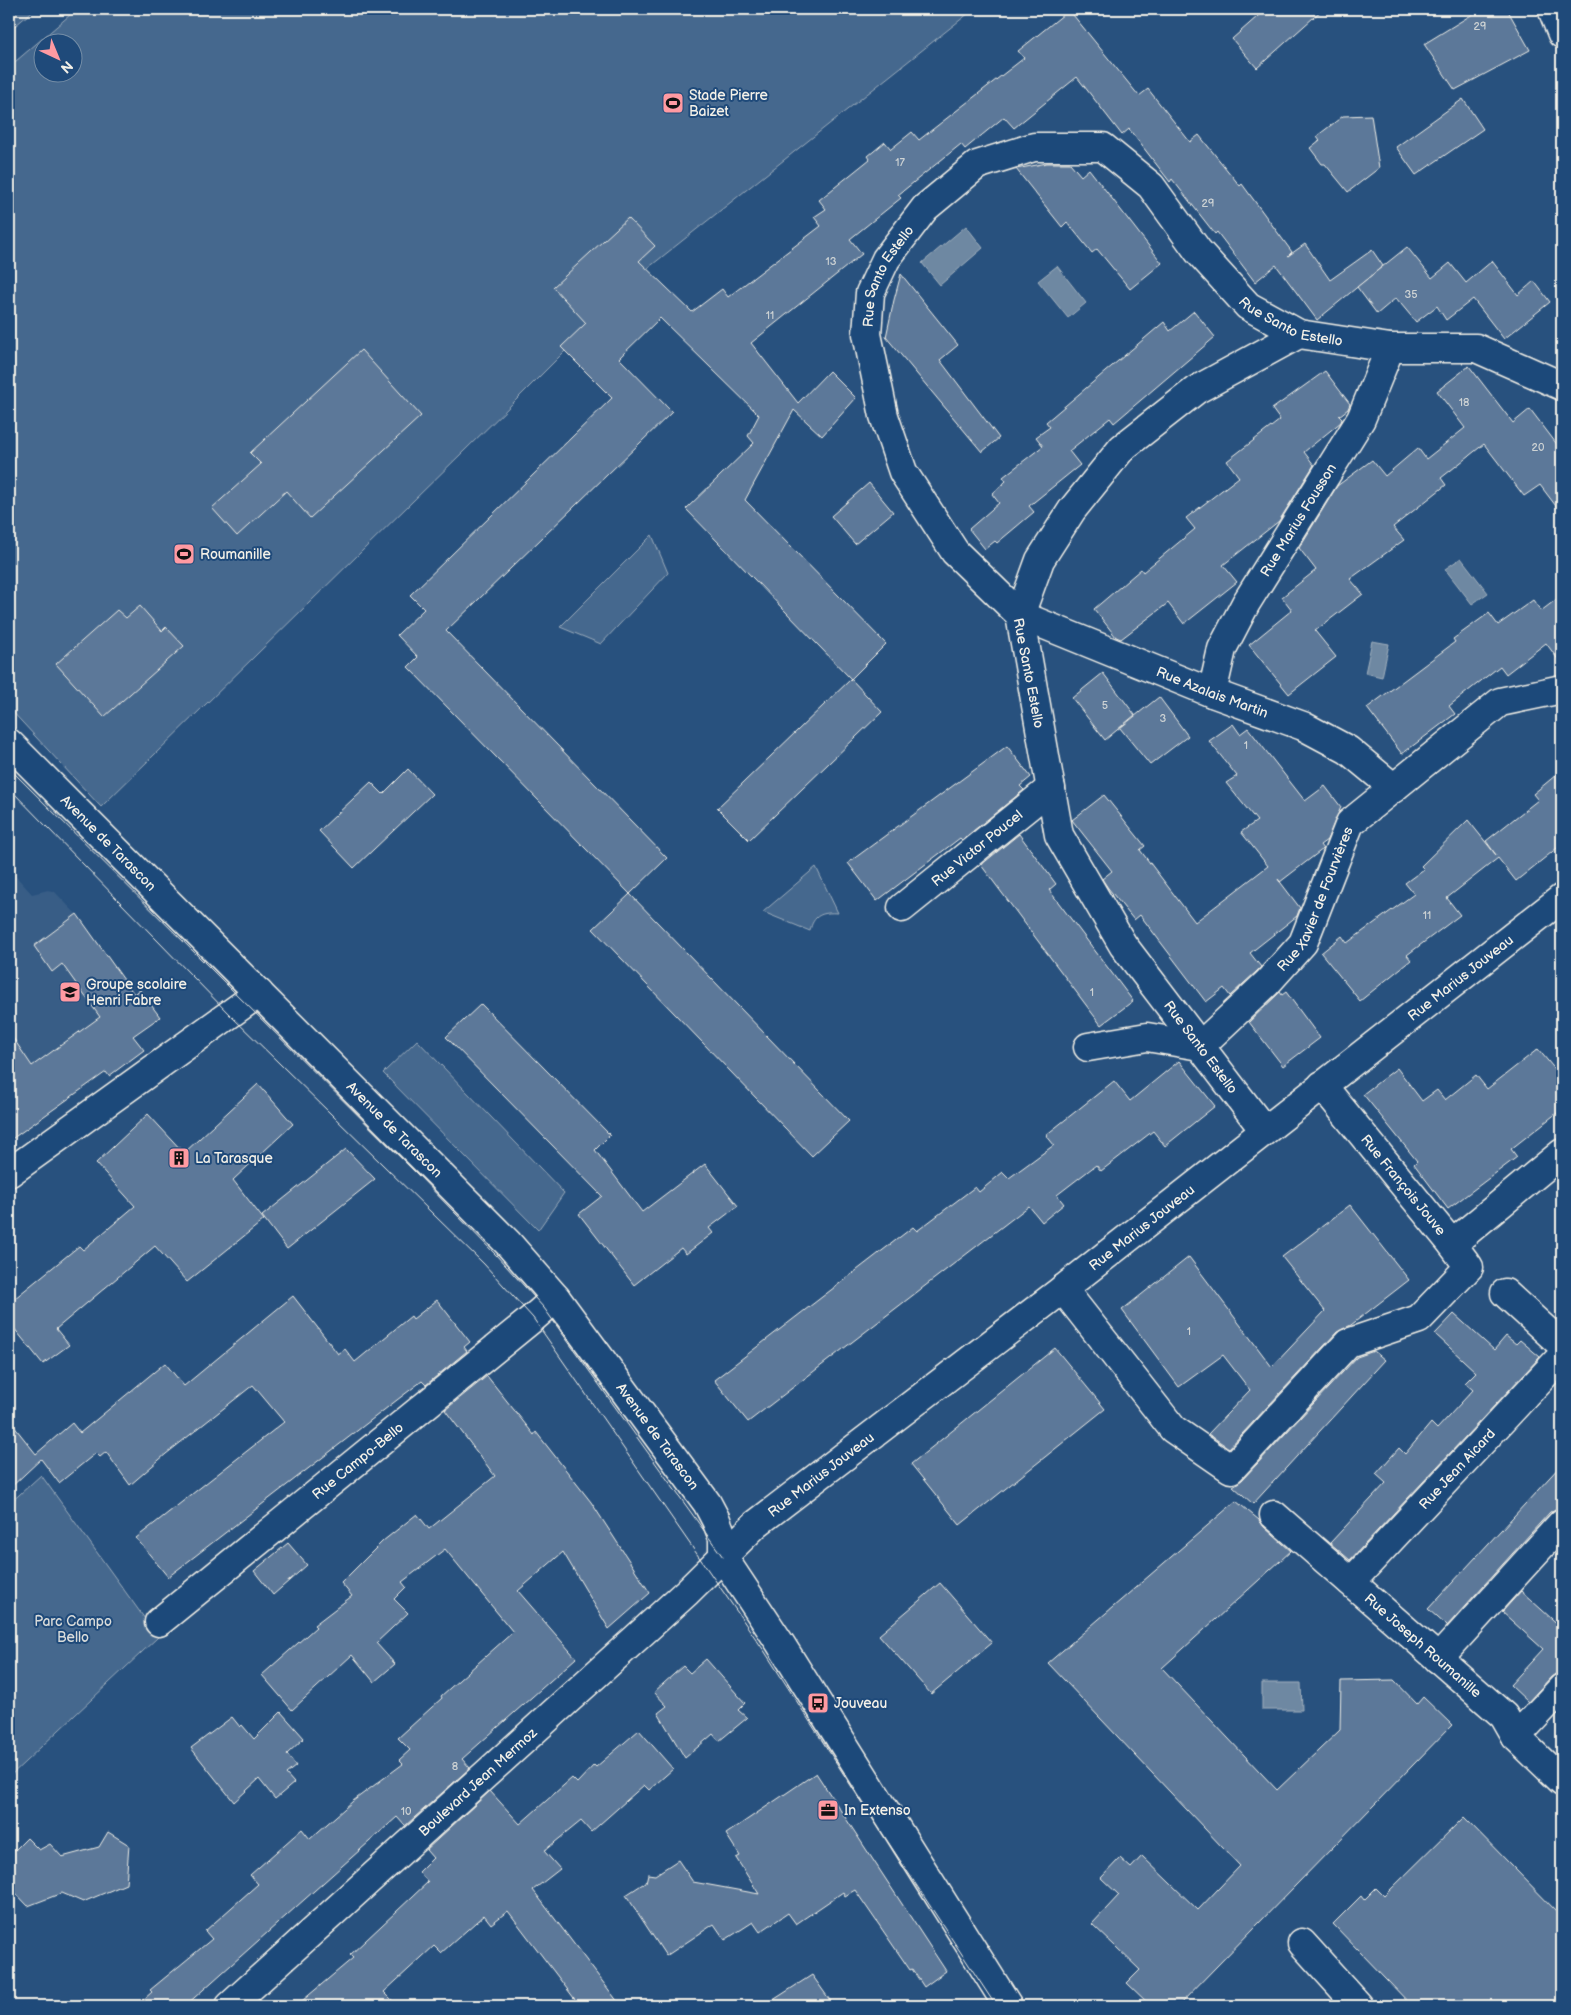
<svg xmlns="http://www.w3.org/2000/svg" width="1571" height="2015" viewBox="0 0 1571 2015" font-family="'Balsamiq Sans',sans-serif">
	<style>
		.built { fill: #375d86 }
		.green { fill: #45688e; stroke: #9cacbb; fill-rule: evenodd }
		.water { fill: #6e88a2; stroke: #a4b2be }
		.building { fill: #5b7899; stroke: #f4f1e8 }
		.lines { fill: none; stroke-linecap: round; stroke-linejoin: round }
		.street-casing { stroke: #f4f1e8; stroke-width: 31 }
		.secondary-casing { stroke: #f4f1e8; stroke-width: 31 }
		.street { stroke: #1f4a7a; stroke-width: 28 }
		.secondary { stroke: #1f4a7a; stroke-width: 28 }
		.tram { stroke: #f4f1e8; stroke-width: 1 }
		.labels { text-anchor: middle; stroke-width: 4; stroke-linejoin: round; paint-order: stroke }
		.number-label { font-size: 11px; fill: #ced3d4 }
		.poi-label { font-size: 14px; fill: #f4f1e8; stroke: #1f4a7a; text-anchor: start }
		.street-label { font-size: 14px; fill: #f4f1e8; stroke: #1f4a7a }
		.park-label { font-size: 14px; fill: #dadcda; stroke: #1f4a7a }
	</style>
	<rect width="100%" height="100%" fill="#28517e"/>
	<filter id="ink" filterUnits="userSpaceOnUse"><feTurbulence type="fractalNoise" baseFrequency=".02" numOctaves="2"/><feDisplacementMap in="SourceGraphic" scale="10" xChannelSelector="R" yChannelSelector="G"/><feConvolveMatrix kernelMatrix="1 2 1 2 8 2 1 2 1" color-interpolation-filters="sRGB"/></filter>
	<g filter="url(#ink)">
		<polygon class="built" points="9,847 13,852 14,863 11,871 32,894 48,890 55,892 77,915 133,994 140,990 160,1018 133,1036 144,1050 109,1075 106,1071 9,1141"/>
		<g class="green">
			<polygon points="10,9 35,9 9,31"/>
			<path d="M77,9H974L648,268L515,401L101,807L9,708V67ZM42,42H72V72H42Z"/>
			<polygon points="652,535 668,573 601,644 560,627"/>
			<path d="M816,867L838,913C822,912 813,915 810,931L763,912Z"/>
			<polygon points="417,1040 564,1193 538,1230 383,1073"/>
			<polygon points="41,1475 158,1637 9,1777 9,1504"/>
		</g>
		<g class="water">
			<polygon points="966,226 983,248 940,285 922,263"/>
			<polygon points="1057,266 1086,303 1068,318 1038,281"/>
			<polygon points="1461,558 1488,593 1472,604 1445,569"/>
			<polygon points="1372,641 1389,644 1382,677 1365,673"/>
			<polygon points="1262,1683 1301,1683 1302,1710 1262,1710"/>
		</g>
		<g class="building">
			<polygon points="1266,9 1323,9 1257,68 1232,39"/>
			<polygon points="1481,9 1507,9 1530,50 1455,90 1424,44"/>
			<polygon points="1069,10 1139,96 1148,89 1190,142 1199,135 1240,186 1242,184 1292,252 1288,256 1305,244 1330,280 1372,250 1383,266 1317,320 1276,265 1255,282 1217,232 1215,234 1172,179 1170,182 1129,129 1122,135 1077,77 1014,128 1004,117 965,149 961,144 898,195 901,198 850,239 862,254 751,343 798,403 829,371 856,398 822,436 794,410 745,500 886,644 851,679 686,509 754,443 748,436 759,415 660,318 619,358 672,412 446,631 667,858 630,894 408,667 418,657 397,635 424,609 410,595 612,398 561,347 586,323 553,287 628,218 655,246 639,261 692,312 722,289 728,297 821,226 814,217 826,209 819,200 870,159 868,156 885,142 891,149 912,132 919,140 1024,58 1018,51"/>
			<polygon points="1463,99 1483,129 1416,175 1396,147"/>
			<polygon points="1371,115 1379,168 1348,192 1325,164 1322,164 1310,148 1320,140 1317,136 1343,116"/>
			<polygon points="1047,163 1070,163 1081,176 1089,169 1162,263 1130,289 1097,249 1092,253 1067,222 1062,227 1016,169"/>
			<polygon points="1407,247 1432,278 1450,263 1466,283 1492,261 1518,295 1534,281 1550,302 1504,339 1473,299 1446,320 1437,306 1416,322 1396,298 1377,314 1357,287"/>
			<polygon points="901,274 958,345 940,360 999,438 982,452 886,337 894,300"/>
			<polygon points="1194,311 1215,337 1114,423 1110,418 1069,451 1080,465 1029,506 1034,512 997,543 995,541 985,549 969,529 999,503 992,494 1006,481 1003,477 1043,446 1036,437 1050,427 1046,422 1164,322 1170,331"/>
			<polygon points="361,350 421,416 310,518 286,491 237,536 212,508 261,464 250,453"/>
			<polygon points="1469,366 1513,423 1530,409 1562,451 1562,514 1540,485 1524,496 1484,444 1441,478 1446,485 1393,527 1404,540 1350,579 1363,594 1315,631 1336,657 1289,694 1249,645 1292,610 1282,597 1316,570 1299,548 1337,486 1372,460 1385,476 1418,448 1426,459 1465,428 1437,391"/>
			<polygon points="1325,371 1350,404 1348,409 1339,416 1342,419 1341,422 1304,452 1314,465 1279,521 1223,565 1237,582 1184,624 1168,603 1121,639 1116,637 1094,609 1141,569 1143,572 1195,529 1186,518 1239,477 1227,461 1280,420 1272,409"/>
			<polygon points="869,483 893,512 855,544 831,516"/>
			<polygon points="1562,595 1562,665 1546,643 1506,674 1500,666 1449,706 1455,714 1402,754 1367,708 1455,642 1453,639 1489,613 1498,625 1533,600 1541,611"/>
			<polygon points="140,606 162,631 166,627 184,646 104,717 56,664 117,610 126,618"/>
			<polygon points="1103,673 1135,715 1105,740 1072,698"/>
			<polygon points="851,679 882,712 749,840 717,808"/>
			<polygon points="1159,697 1188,736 1150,765 1120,728"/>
			<polygon points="1233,724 1240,734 1248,728 1305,801 1325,786 1341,807 1327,840 1320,845 1323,849 1280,882 1278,879 1300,908 1297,916 1250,953 1261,967 1256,972 1230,996 1224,988 1206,1002 1140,915 1134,920 1108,888 1102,879 1112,871 1072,820 1104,795 1145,846 1140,850 1195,922 1268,866 1241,832 1257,821 1226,783 1237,776 1209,741"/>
			<polygon points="1007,746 1031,777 1020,786 1024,790 962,840 960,838 877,901 848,863"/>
			<polygon points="408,769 432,794 354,868 319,831 371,782 383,794"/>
			<polygon points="1562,770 1562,844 1516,881 1498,858 1447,898 1460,915 1407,955 1411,960 1360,1001 1321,953 1342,936 1347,943 1414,894 1405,883 1424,869 1421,866 1468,820 1496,855 1486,841 1538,800 1533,794"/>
			<polygon points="1019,834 1056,884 1049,890 1133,1001 1101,1025 981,865"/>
			<polygon points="630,894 849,1121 812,1156 593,929"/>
			<polygon points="77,914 134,994 140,990 160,1017 133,1036 144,1050 109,1076 106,1072 9,1141 9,1032 32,1066 100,1017 62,964 52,972 34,946"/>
			<polygon points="1280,992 1282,995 1286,992 1320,1038 1283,1066 1249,1022"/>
			<polygon points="481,1004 610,1135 595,1150 642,1212 705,1164 738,1206 709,1228 713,1233 686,1254 681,1248 634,1285 579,1214 602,1196 446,1037"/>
			<polygon points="1538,1049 1562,1078 1562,1109 1511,1149 1517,1157 1448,1209 1414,1164 1417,1161 1363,1094 1397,1068 1422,1101 1437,1090 1445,1100 1476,1075 1487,1089"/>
			<polygon points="1179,1061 1215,1106 1165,1146 1153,1131 1101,1171 1096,1165 1057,1195 1064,1204 1042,1222 1029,1206 748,1422 714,1380 913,1227 917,1231 975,1187 979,1192 1003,1172 1009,1178 1054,1145 1046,1135 1114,1081 1130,1101"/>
			<polygon points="258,1084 293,1124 233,1180 264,1220 187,1282 155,1246 56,1329 69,1345 43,1364 9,1322 9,1303 79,1246 83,1250 135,1206 96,1163 148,1114 184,1153"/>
			<polygon points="346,1149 375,1179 287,1249 262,1216"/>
			<polygon points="1350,1205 1409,1280 1351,1325 1337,1332 1229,1448 1208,1434 1250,1390 1223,1355 1179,1387 1122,1310 1189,1257 1272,1367 1325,1311 1282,1257"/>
			<polygon points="293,1296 338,1354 345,1349 355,1362 411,1316 413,1319 437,1300 470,1342 464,1347 467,1351 426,1385 422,1381 397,1400 168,1577 136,1538 284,1422 253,1385 166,1454 130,1485 106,1452 100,1457 96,1453 59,1483 41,1459 9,1489 9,1420 36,1454 72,1423 80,1433 165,1363 184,1386"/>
			<polygon points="1454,1314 1494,1350 1506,1336 1516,1344 1520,1340 1540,1357 1350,1560 1330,1543 1386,1483 1376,1474 1399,1448 1405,1454 1431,1423 1437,1429 1473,1390 1465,1383 1476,1372 1435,1334"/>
			<polygon points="1055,1348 1105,1409 960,1525 911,1464"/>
			<polygon points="1374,1351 1385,1360 1253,1504 1233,1486 1242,1480 1357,1357"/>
			<polygon points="487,1376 534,1435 536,1432 591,1502 650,1593 609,1629 563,1552 518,1591 576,1658 462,1759 470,1768 405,1826 397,1817 185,2006 136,2006 152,1992 150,1990 212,1939 205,1931 258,1884 250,1875 302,1829 310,1839 353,1801 403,1764 399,1760 410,1750 398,1738 442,1698 441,1696 513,1632 445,1549 402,1582 406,1587 394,1599 408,1613 376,1643 395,1664 374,1682 352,1655 292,1710 262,1675 316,1627 314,1625 352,1596 341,1583 383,1541 417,1514 429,1529 495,1476 445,1410"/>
			<polygon points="1562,1464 1562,1508 1557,1508 1550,1512 1447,1626 1428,1609"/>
			<polygon points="1236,1501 1259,1520 1264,1527 1291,1551 1162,1668 1277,1790 1340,1730 1341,1681 1394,1680 1417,1704 1423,1697 1452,1725 1178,2006 1151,2006 1127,1983 1140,1970 1092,1924 1119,1895 1101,1878 1120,1858 1131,1868 1142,1856 1198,1910 1240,1866 1048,1663"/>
			<polygon points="288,1543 307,1565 273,1595 254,1571"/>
			<polygon points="940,1583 992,1643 931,1694 879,1635"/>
			<polygon points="1521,1591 1562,1628 1562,1673 1557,1673 1551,1677 1528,1702 1510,1685 1543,1649 1502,1612"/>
			<polygon points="706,1659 745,1703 738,1710 747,1718 719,1741 713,1734 685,1758 658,1713 667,1706 654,1692 683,1666 690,1673"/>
			<polygon points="281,1712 304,1738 287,1754 296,1766 286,1774 294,1783 275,1799 259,1779 234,1802 191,1748 232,1717 240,1727 242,1725 254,1739"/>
			<polygon points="639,1730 673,1769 649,1790 644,1785 591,1832 581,1821 544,1851 560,1869 533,1890 621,2006 580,2006 508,1911 491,1924 484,1915 441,1953 434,1946 384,1992 398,2006 296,2006 353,1958 350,1955 428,1882 419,1872 433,1858 426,1850 490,1791 520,1824 572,1778 577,1783 594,1765 596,1767"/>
			<polygon points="816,1773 946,1971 924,1987 912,1969 910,1970 855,1890 845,1896 843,1892 796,1924 788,1913 760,1932 753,1922 725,1940 714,1924 666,1956 626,1895 646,1882 648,1874 655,1875 678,1860 693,1882 759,1894 736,1858 740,1856 726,1834"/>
			<polygon points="1464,1817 1562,1917 1562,2006 1412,2006 1333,1924 1361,1896 1364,1900 1376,1888 1384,1896"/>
			<polygon points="108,1832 129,1845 126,1884 83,1902 62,1893 28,1906 9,1886 9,1856 27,1838 39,1850 50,1844 62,1857 99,1847"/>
			<polygon points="812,1975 834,2006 764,2006"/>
		</g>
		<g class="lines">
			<g class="street-casing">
				<g id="street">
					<polyline points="1552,9 1562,34"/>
					<path id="s1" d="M1299,334L1196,390L1122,448L1072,510L1040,560L1020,615L1212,693L1303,726L1348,750L1394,788"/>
					<path id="s2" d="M1212,693L1222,649L1246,603L1361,419L1390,348"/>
					<path id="s3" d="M902,908L1051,788"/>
					<path id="s4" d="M1088,1047L1147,1037L1200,1046L1267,983L1303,943L1350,823L1500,702L1562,689"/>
					<path id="s5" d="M1322,1085L1452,1244L1562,1153"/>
					<path id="s6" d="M1264,1130L1123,945L1059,835L1020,615L955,552L903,472L884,416L867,334L870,293L886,259L925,208L977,165L1034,147H1103L1151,186L1198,251L1248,306L1299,334L1390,348H1476L1562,386"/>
					<polyline points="9,1173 259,993"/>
					<polyline points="1063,1289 1173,1429 1231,1469 1348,1343 1419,1319 1469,1267 1452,1244"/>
					<polyline points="1505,1293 1562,1345"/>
					<path id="s7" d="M1274,1515L1504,1716L1516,1737L1562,1781"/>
					<path id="s8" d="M1351,1582L1562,1356"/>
					<path id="s9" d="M159,1622L533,1318L556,1298"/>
					<polyline points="1438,1659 1562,1523"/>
					<polyline points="1516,1737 1562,1688"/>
					<polyline points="1302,1943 1359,2006"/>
					<path id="s10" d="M230,2006L687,1592L756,1524L1063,1289L1562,898"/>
				</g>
			</g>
			<g class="secondary-casing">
				<g id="secondary">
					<path id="s11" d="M9,743L508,1243L556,1298L707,1503L716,1520L723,1538V1557L780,1643L1008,2006"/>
				</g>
			</g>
			<use href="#street" class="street"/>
			<use href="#secondary" class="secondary"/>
			<g class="tram">
				<polyline points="9,768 417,1174 496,1255 544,1308 723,1557"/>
				<polyline points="9,788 229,1014 484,1264 533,1318 765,1652 859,1798 996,2006"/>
			</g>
		</g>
	</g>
	<defs>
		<g id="stadium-square" transform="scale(1.125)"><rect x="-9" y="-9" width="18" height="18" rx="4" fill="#ff9aa2" stroke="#1f4a7a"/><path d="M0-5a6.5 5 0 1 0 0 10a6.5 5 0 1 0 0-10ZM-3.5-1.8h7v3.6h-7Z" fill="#111"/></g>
		<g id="school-square" transform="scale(1.125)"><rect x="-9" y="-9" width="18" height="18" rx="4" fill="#ff9aa2" stroke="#1f4a7a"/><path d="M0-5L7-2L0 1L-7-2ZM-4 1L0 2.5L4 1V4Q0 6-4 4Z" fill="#111"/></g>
		<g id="building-square" transform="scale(1.125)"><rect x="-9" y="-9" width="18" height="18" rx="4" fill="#ff9aa2" stroke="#1f4a7a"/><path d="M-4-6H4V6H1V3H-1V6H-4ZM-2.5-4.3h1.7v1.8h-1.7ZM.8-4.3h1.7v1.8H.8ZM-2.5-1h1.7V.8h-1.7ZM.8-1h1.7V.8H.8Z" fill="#111"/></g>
		<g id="bus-square" transform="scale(1.125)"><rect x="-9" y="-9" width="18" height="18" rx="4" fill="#ff9aa2" stroke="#1f4a7a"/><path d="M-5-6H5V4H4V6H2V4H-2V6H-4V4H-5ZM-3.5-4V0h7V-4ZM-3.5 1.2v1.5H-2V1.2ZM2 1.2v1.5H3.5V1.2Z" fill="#111"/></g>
		<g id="office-square" transform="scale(1.125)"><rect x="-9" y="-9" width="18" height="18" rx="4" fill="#ff9aa2" stroke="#1f4a7a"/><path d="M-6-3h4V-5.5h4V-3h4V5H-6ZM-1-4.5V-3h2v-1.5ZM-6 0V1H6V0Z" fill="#111"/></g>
	</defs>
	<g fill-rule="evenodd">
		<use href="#stadium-square" x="673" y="103"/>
		<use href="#stadium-square" x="184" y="554"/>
		<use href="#school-square" x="70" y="992"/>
		<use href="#building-square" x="179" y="1158"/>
		<use href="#bus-square" x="818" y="1703"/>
		<use href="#office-square" x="828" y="1810"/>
	</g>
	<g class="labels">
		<g class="number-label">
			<text x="1480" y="30">29</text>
			<text x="900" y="166">17</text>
			<text x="1208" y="207">29</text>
			<text x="831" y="265">13</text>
			<text x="1411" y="298">35</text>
			<text x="770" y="319">11</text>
			<text x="1464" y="406">18</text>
			<text x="1538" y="451">20</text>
			<text x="1105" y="709">5</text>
			<text x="1163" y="722">3</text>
			<text x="1246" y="749">1</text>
			<text x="1427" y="919">11</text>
			<text x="1092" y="996">1</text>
			<text x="1189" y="1335">1</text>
			<text x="455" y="1770">8</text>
			<text x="406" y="1815">10</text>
		</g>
		<g class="poi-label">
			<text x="689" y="100">Stade Pierre<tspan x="689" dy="16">Baizet</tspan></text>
			<text x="200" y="559">Roumanille</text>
			<text x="86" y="989">Groupe scolaire<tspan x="86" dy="16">Henri Fabre</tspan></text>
			<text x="195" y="1163">La Tarasque</text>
			<text x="834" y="1708">Jouveau</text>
			<text x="844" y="1815">In Extenso</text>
		</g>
		<g class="street-label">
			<text dy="5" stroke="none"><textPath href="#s6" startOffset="975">Rue Santo Estello</textPath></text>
			<text dy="5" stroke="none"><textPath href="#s6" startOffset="1514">Rue Santo Estello</textPath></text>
			<text dy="5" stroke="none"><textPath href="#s2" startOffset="195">Rue Marius Fousson</textPath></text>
			<text transform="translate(1029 673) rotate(79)" y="5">Rue Santo Estello</text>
			<text dy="5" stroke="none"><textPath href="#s1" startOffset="616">Rue Azalais Martin</textPath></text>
			<text dy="5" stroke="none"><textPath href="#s11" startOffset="141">Avenue de Tarascon</textPath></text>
			<text dy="5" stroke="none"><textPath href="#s3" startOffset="96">Rue Victor Poucel</textPath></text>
			<text dy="5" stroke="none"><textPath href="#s4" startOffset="304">Rue Xavier de Fourvières</textPath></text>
			<text dy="5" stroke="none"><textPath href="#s10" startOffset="1605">Rue Marius Jouveau</textPath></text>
			<text transform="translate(1201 1047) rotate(53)" y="5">Rue Santo Estello</text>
			<text dy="5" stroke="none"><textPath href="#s11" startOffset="546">Avenue de Tarascon</textPath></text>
			<text dy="5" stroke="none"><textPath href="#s5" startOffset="129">Rue François Jouve</textPath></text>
			<text dy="5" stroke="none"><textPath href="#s10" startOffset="1200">Rue Marius Jouveau</textPath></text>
			<text dy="5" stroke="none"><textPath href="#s11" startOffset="951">Avenue de Tarascon</textPath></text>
			<text dy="5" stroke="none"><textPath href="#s9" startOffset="256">Rue Campo-Bello</textPath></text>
			<text dy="5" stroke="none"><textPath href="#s8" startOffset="155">Rue Jean Aicard</textPath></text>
			<text dy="5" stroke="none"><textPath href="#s10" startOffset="795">Rue Marius Jouveau</textPath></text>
			<text dy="5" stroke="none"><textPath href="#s7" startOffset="198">Rue Joseph Roumanille</textPath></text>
			<text dy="5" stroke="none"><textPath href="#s10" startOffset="334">Boulevard Jean Mermoz</textPath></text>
		</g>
		<g class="park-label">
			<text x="73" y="1626">Parc Campo<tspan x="73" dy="16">Bello</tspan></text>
		</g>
	</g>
	<rect width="1571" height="2015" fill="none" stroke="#1f4a7a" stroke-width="30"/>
	<rect x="15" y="15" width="1541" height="1985" fill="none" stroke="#f4f1e8" stroke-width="2" filter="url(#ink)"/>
	<g transform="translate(58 58) rotate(136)"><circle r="24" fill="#1f4a7a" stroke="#748da6"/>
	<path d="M0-4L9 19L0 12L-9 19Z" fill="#ff9aa2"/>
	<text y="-8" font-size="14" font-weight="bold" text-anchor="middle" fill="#f4f1e8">N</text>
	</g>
</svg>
